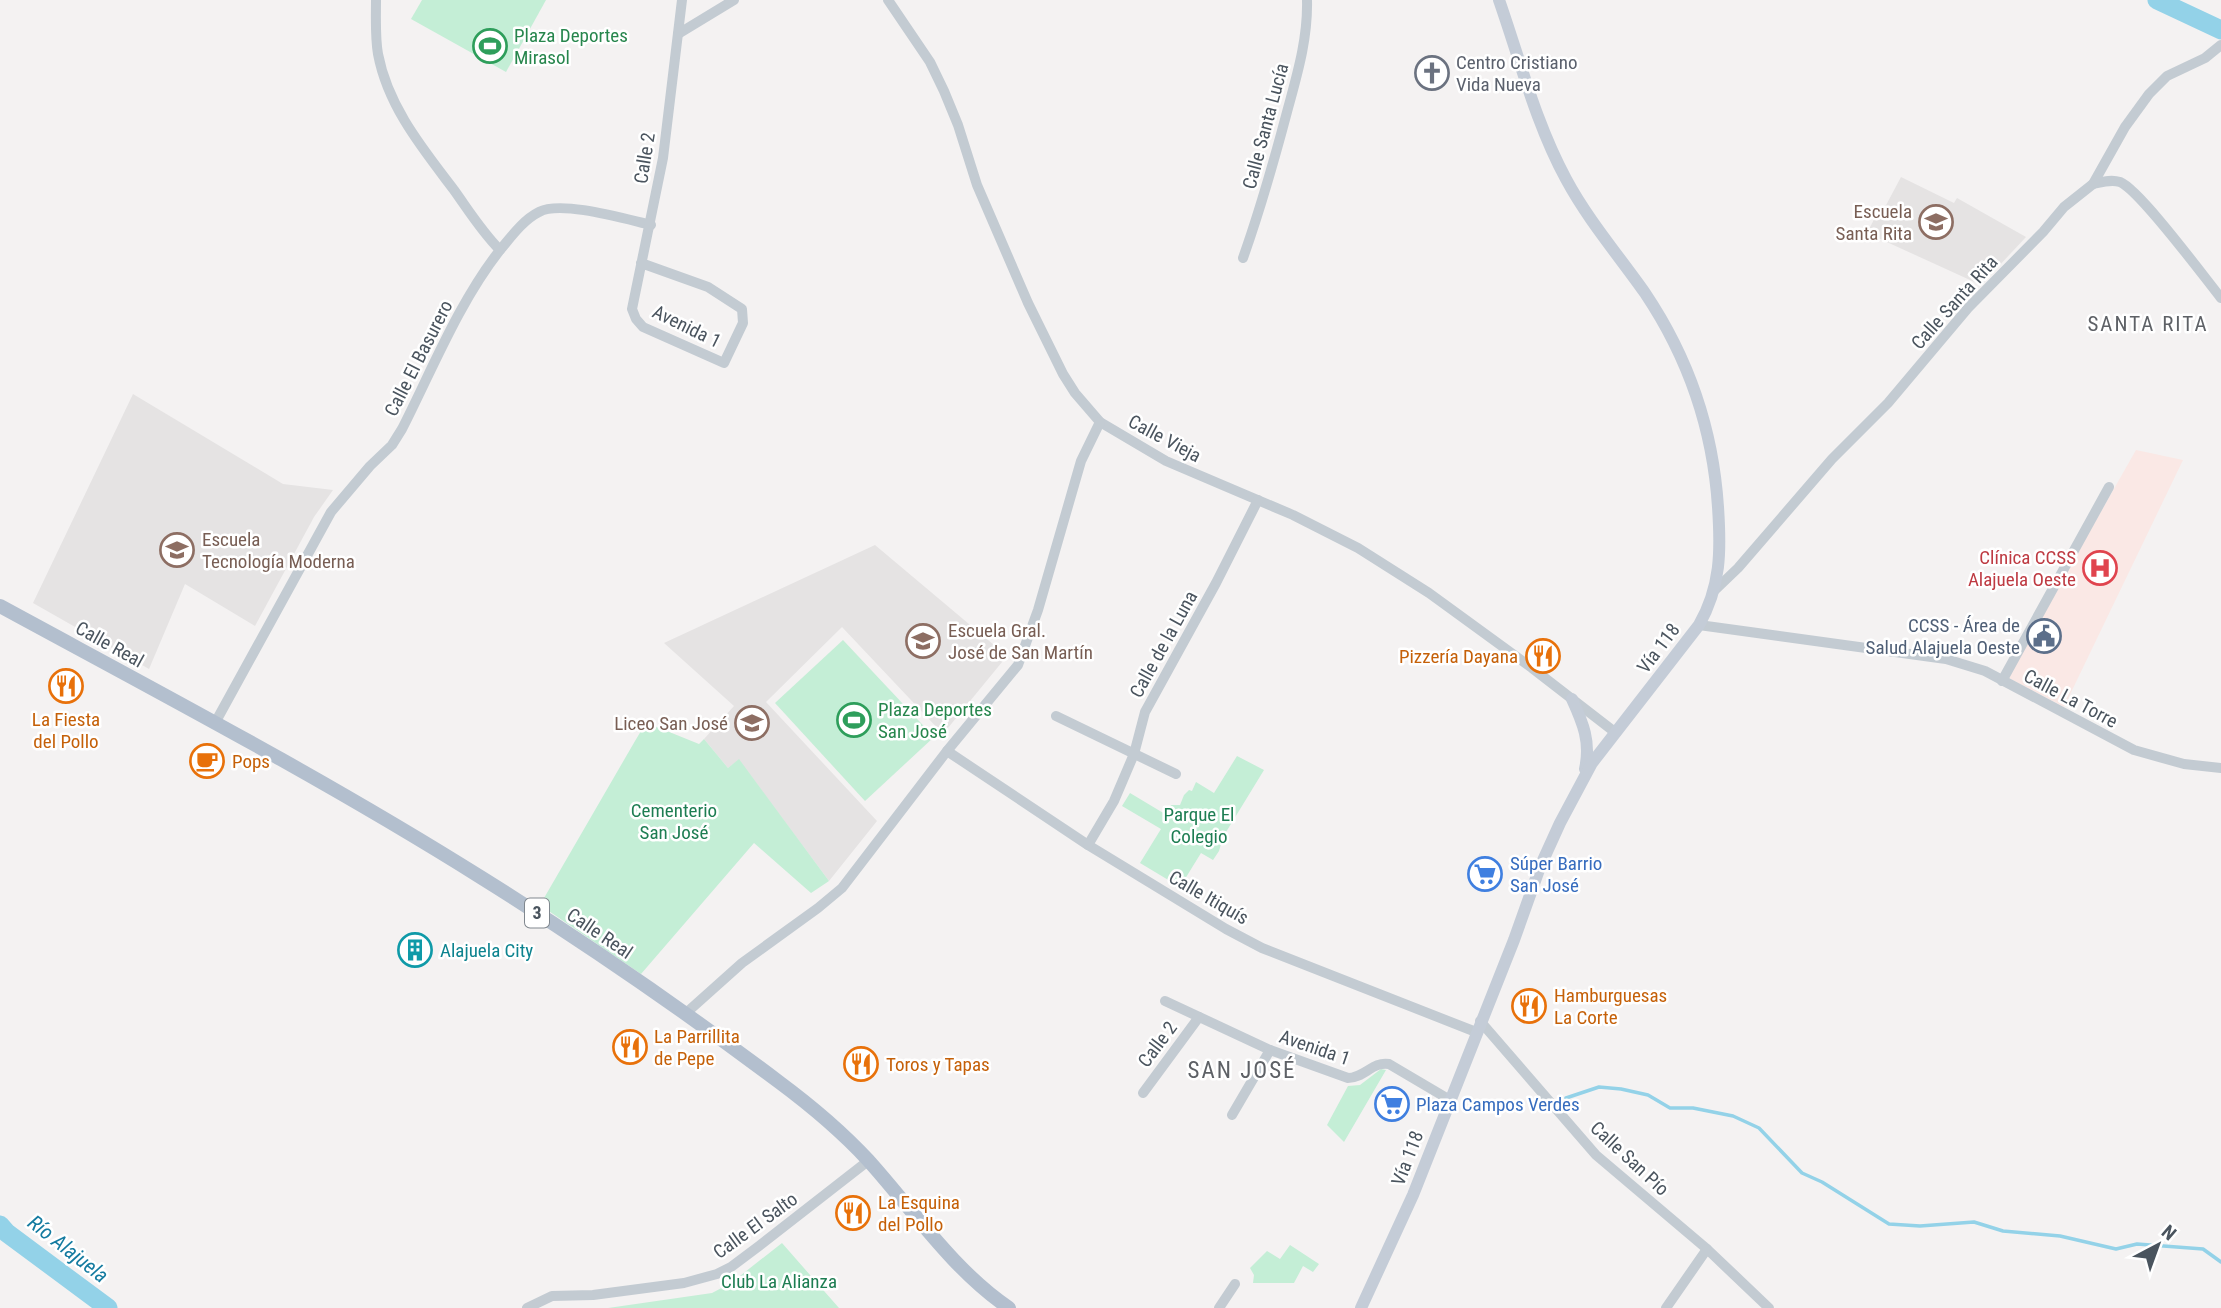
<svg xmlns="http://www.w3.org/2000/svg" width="2221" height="1308" viewBox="0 0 2221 1308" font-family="'Roboto Condensed',sans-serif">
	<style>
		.education { fill: #e5e3e3 }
		.medical { fill: #fae8e5 }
		.green { fill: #c4eed6 }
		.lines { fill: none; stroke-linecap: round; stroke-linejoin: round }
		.stream { stroke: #93d2e8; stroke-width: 3.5 }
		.river { stroke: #93d2e8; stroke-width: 19 }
		.minor { stroke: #c3cbd2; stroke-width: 10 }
		.secondary { stroke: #c4ccd7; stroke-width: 12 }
		.primary { stroke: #b3bfce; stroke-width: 14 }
		.labels { text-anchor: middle; stroke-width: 5; stroke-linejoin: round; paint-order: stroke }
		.shield { fill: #fff; stroke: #80878e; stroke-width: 2 }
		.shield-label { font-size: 18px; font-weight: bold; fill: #4a545e }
		.leisure-label { font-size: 19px; fill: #27864d; stroke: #fff; text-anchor: start }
		.worship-label { font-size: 19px; fill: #5b616d; stroke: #fff; text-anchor: start }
		.street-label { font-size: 19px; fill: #4a545e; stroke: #fff }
		.education-label { font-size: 19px; fill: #785e54; stroke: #fff; text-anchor: end }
		.health-label { font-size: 19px; fill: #be3a42; stroke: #fff; text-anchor: end }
		.service-label { font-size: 19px; fill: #4e5e75; stroke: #fff; text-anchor: end }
		.food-label { font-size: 19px; fill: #c56008; stroke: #fff; text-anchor: start }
		.park-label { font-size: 19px; fill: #1d7d52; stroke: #fff }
		.shop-label { font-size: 19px; fill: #366cbe; stroke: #fff; text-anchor: start }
		.culture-label { font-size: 19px; fill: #0d838f; stroke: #fff; text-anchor: start }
		.neighbourhood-label { font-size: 21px; letter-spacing: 2px; fill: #5e6166; stroke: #fff }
		.water-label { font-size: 21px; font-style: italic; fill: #147ba0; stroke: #fff }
		.quarter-label { font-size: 23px; letter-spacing: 2px; fill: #5e6166; stroke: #fff }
	</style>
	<rect width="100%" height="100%" fill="#f4f2f2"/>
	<g class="education">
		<polygon points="1901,177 1954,203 1957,198 2026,237 1981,285 1867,233 1880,208 1884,209"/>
		<polygon points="133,394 283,484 333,490 314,517 255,626 185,584 149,669 33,603"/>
		<polygon points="875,545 1007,656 943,734 842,627 766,702 877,821 829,881 739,760 728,768 704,739 734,706 664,643"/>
	</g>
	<polygon class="medical" points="2136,450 2183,460 2064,707 2007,677"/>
	<g class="green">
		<polygon points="422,0 546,0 506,72 411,19"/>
		<polygon points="843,640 934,737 865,801 775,703"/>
		<polygon points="652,725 699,744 704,739 728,768 739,759 829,881 811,893 754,843 641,974 540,905 635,741 641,731"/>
		<polygon points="1237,756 1264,770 1223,837 1219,851 1213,860 1201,853 1180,887 1140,863 1161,829 1122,806 1130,793 1165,814 1171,805 1180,805 1184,795 1189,790 1192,791 1196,782 1214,793"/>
		<polygon points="1381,1069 1386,1070 1344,1142 1327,1125 1348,1086 1360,1085"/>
		<polygon points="782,1243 839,1308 608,1308 712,1293 731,1283"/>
		<polygon points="1290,1245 1319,1264 1313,1272 1303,1266 1294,1283 1253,1283 1254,1275 1250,1268 1267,1251 1280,1259"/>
	</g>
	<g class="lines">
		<polyline class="stream" points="1566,1098 1599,1087 1621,1089 1648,1095 1670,1108 1693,1108 1733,1116 1759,1128 1802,1173 1822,1182 1889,1224 1920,1226 1974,1222 2003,1231 2060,1236 2116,1249 2137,1244 2203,1249 2221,1262"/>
		<g class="river">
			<polyline points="2157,0 2221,30"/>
			<polyline points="0,1225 7,1233 108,1308"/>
		</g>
		<g class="minor">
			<polyline points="888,0 930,62 944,91 958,125 977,185 1028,303 1063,374 1075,393 1100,422 1166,461 1293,515 1358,548 1429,593 1532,668 1616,733"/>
			<polyline points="678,34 734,0"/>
			<path d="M2093,184C2102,182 2111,179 2120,182C2140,190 2204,277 2221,298"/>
			<path d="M500,250C511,237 523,220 539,212C561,200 625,219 651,225"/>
			<path d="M1243,258C1260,210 1274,161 1287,112C1297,75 1308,39 1307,0"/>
			<polyline points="641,263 708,287 742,309 743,323 724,363 643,327 636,319 632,309 663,158 682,0"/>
			<polyline points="1714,591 1738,568 1832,459 1888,403 1968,308 2043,232 2064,207 2093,184 2125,127 2149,94 2167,76 2205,58 2221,45"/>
			<polyline points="1699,625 1946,659 1985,671 2134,750 2184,764 2221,768"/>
			<polyline points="2002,681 2109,487"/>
			<polyline points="1056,716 1176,774"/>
			<path d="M215,723L331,512L370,466L392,445L402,429C432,370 459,302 500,250C482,232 469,211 454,190C423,149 388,107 378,54C375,37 376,18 376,0"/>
			<polyline points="947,751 1088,845 1226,929 1262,948 1476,1032"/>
			<polyline points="1088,845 1114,801 1134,754 1145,712 1216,583 1258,500"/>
			<path d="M1165,1001L1270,1050L1348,1078C1364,1078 1373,1061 1389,1064L1450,1100"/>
			<polyline points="685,1014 742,963 818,908 842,888 947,751 1018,665 1038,610 1081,461 1100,422"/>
			<polyline points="1480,1021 1596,1155 1707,1249 1769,1308"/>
			<polyline points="1143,1093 1199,1017"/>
			<polyline points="1232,1115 1270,1050"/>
			<polyline points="527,1308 552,1296 593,1295 684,1283 717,1274 731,1267 759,1246 868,1161"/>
			<polyline points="1219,1308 1235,1284"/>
			<polyline points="1666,1308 1707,1249"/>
		</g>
		<g class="secondary">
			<path d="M1572,699C1583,723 1591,742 1585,769"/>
			<path d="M1361,1308L1413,1195L1514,940L1540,867L1560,823L1592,763L1699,625C1721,586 1721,551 1718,507C1713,430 1688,357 1645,293C1619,256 1588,220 1566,179C1536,124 1520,60 1499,0"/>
		</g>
		<path class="primary" d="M0,606C162,694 326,780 482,878C583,941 683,1010 779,1082C810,1105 842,1132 868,1160C913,1210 953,1270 1009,1308"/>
	</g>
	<defs>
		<g id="stadium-ring" transform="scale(1.75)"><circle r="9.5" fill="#fff" stroke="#2e9e5b" stroke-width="1.5"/><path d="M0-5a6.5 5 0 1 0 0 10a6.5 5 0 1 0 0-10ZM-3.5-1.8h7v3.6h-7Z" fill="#2e9e5b"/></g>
		<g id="church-ring" transform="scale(1.75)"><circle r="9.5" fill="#fff" stroke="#6b7280" stroke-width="1.5"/><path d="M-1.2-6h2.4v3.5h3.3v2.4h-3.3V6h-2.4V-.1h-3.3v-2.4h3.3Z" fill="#6b7280"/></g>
		<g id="school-ring" transform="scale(1.75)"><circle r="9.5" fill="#fff" stroke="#8d6e63" stroke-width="1.5"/><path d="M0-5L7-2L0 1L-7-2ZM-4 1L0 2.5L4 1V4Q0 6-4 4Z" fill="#8d6e63"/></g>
		<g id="hospital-ring" transform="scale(1.75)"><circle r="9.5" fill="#fff" stroke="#e0444e" stroke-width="1.5"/><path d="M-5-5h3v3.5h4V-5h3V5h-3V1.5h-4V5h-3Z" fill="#e0444e"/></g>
		<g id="civic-ring" transform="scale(1.75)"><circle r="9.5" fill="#fff" stroke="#5c6f8a" stroke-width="1.5"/><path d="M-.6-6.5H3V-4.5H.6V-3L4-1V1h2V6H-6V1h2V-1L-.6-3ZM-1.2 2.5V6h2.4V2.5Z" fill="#5c6f8a"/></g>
		<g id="restaurant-ring" transform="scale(1.75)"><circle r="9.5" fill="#fff" stroke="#e8710a" stroke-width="1.5"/><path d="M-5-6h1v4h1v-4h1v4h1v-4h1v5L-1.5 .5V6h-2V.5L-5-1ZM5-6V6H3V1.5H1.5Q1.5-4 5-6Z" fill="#e8710a"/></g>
		<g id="cafe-ring" transform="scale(1.75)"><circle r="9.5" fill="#fff" stroke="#e8710a" stroke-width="1.5"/><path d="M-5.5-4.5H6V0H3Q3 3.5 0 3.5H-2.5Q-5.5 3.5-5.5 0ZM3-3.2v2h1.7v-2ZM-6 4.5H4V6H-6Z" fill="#e8710a"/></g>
		<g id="supermarket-ring" transform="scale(1.75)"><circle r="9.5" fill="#fff" stroke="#3f7fe0" stroke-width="1.5"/><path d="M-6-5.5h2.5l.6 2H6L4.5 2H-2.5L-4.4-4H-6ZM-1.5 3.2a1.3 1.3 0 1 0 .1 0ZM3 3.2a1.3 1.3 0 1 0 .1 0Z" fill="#3f7fe0"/></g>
		<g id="building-ring" transform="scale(1.75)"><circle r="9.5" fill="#fff" stroke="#0f9aa8" stroke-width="1.5"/><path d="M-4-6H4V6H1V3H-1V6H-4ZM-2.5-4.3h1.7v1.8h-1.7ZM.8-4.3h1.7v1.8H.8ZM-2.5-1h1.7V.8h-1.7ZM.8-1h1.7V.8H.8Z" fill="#0f9aa8"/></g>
	</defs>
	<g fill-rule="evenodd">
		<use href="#stadium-ring" x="490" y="46"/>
		<use href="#church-ring" x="1432" y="73"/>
		<use href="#school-ring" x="1936" y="222"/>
		<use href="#school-ring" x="177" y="550"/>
		<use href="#hospital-ring" x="2100" y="568"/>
		<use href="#civic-ring" x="2044" y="636"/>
		<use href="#school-ring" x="923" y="641"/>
		<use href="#restaurant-ring" x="1543" y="656"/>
		<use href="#restaurant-ring" x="66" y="686"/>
		<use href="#stadium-ring" x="854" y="720"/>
		<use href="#school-ring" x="752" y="723"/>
		<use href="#cafe-ring" x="207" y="761"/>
		<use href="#supermarket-ring" x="1485" y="874"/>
		<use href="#building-ring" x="415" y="950"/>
		<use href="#restaurant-ring" x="1529" y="1006"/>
		<use href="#restaurant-ring" x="630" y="1047"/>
		<use href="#restaurant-ring" x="861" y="1064"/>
		<use href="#supermarket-ring" x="1392" y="1104"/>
		<use href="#restaurant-ring" x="853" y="1213"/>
	</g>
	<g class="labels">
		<rect class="shield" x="525" y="898.5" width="24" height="29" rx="5"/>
		<g class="shield-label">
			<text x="537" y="919">3</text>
		</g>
		<g class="leisure-label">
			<text x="514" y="42">Plaza Deportes<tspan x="514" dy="22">Mirasol</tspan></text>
			<text x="878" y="716">Plaza Deportes<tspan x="878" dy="22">San José</tspan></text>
		</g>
		<g class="worship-label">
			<text x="1456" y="69">Centro Cristiano<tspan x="1456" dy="22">Vida Nueva</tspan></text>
		</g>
		<g class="street-label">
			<text transform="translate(1265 126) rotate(-75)" y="7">Calle Santa Lucía</text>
			<text transform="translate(644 158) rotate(-81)" y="7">Calle 2</text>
			<text transform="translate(1954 302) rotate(-48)" y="7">Calle Santa Rita</text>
			<text transform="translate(687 326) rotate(26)" y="7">Avenida 1</text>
			<text transform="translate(418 358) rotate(-63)" y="7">Calle El Basurero</text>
			<text transform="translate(1165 438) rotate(28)" y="7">Calle Vieja</text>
			<text transform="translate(110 644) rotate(29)" y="7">Calle Real</text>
			<text transform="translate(1163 644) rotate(-61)" y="7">Calle de la Luna</text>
			<text transform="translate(1658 648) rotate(-53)" y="7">Vía 118</text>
			<text transform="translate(2071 698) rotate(28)" y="7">Calle La Torre</text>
			<text transform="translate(1209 897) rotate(30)" y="7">Calle Itiquís</text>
			<text transform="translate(600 933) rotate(34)" y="7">Calle Real</text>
			<text transform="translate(1157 1044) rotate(-53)" y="7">Calle 2</text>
			<text transform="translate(1315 1047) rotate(19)" y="7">Avenida 1</text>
			<text transform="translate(1407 1158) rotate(-69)" y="7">Vía 118</text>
			<text transform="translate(1630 1158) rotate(43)" y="7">Calle San Pío</text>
			<text transform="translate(755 1225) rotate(-36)" y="7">Calle El Salto</text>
		</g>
		<g class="education-label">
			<text x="1912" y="218">Escuela<tspan x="1912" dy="22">Santa Rita</tspan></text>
			<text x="202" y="546" text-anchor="start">Escuela<tspan x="202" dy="22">Tecnología Moderna</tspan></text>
			<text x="948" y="637" text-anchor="start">Escuela Gral.<tspan x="948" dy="22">José de San Martín</tspan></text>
			<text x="728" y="730">Liceo San José</text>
		</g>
		<g class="health-label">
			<text x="2076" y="564">Clínica CCSS<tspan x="2076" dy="22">Alajuela Oeste</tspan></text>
		</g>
		<g class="service-label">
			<text x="2020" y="632">CCSS - Área de<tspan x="2020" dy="22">Salud Alajuela Oeste</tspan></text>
		</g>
		<g class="food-label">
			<text x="1518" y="663" text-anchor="end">Pizzería Dayana</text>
			<text x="66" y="726" text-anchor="middle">La Fiesta<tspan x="66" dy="22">del Pollo</tspan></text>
			<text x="232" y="768">Pops</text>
			<text x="1554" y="1002">Hamburguesas<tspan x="1554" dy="22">La Corte</tspan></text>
			<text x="654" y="1043">La Parrillita<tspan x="654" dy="22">de Pepe</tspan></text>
			<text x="886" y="1071">Toros y Tapas</text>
			<text x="878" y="1209">La Esquina<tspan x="878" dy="22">del Pollo</tspan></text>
		</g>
		<g class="park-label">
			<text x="674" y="817">Cementerio<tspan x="674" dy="22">San José</tspan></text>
			<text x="1199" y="821">Parque El<tspan x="1199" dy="22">Colegio</tspan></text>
			<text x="779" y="1288">Club La Alianza</text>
		</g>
		<g class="shop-label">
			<text x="1510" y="870">Súper Barrio<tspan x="1510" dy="22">San José</tspan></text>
			<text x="1416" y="1111">Plaza Campos Verdes</text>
		</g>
		<g class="culture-label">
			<text x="440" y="957">Alajuela City</text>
		</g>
		<g class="neighbourhood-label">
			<text x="2148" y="331">SANTA RITA</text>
		</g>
		<g class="water-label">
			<text transform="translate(68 1249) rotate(38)" y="7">Río Alajuela</text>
		</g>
		<g class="quarter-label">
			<text x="1242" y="1078">SAN JOSÉ</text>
		</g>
	</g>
	<g transform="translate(2158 1245) rotate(41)" stroke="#ffffff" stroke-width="5" paint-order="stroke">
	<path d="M0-5L12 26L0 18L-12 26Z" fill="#4a545e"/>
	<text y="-10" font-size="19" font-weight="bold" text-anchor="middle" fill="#4a545e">N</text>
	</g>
</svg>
